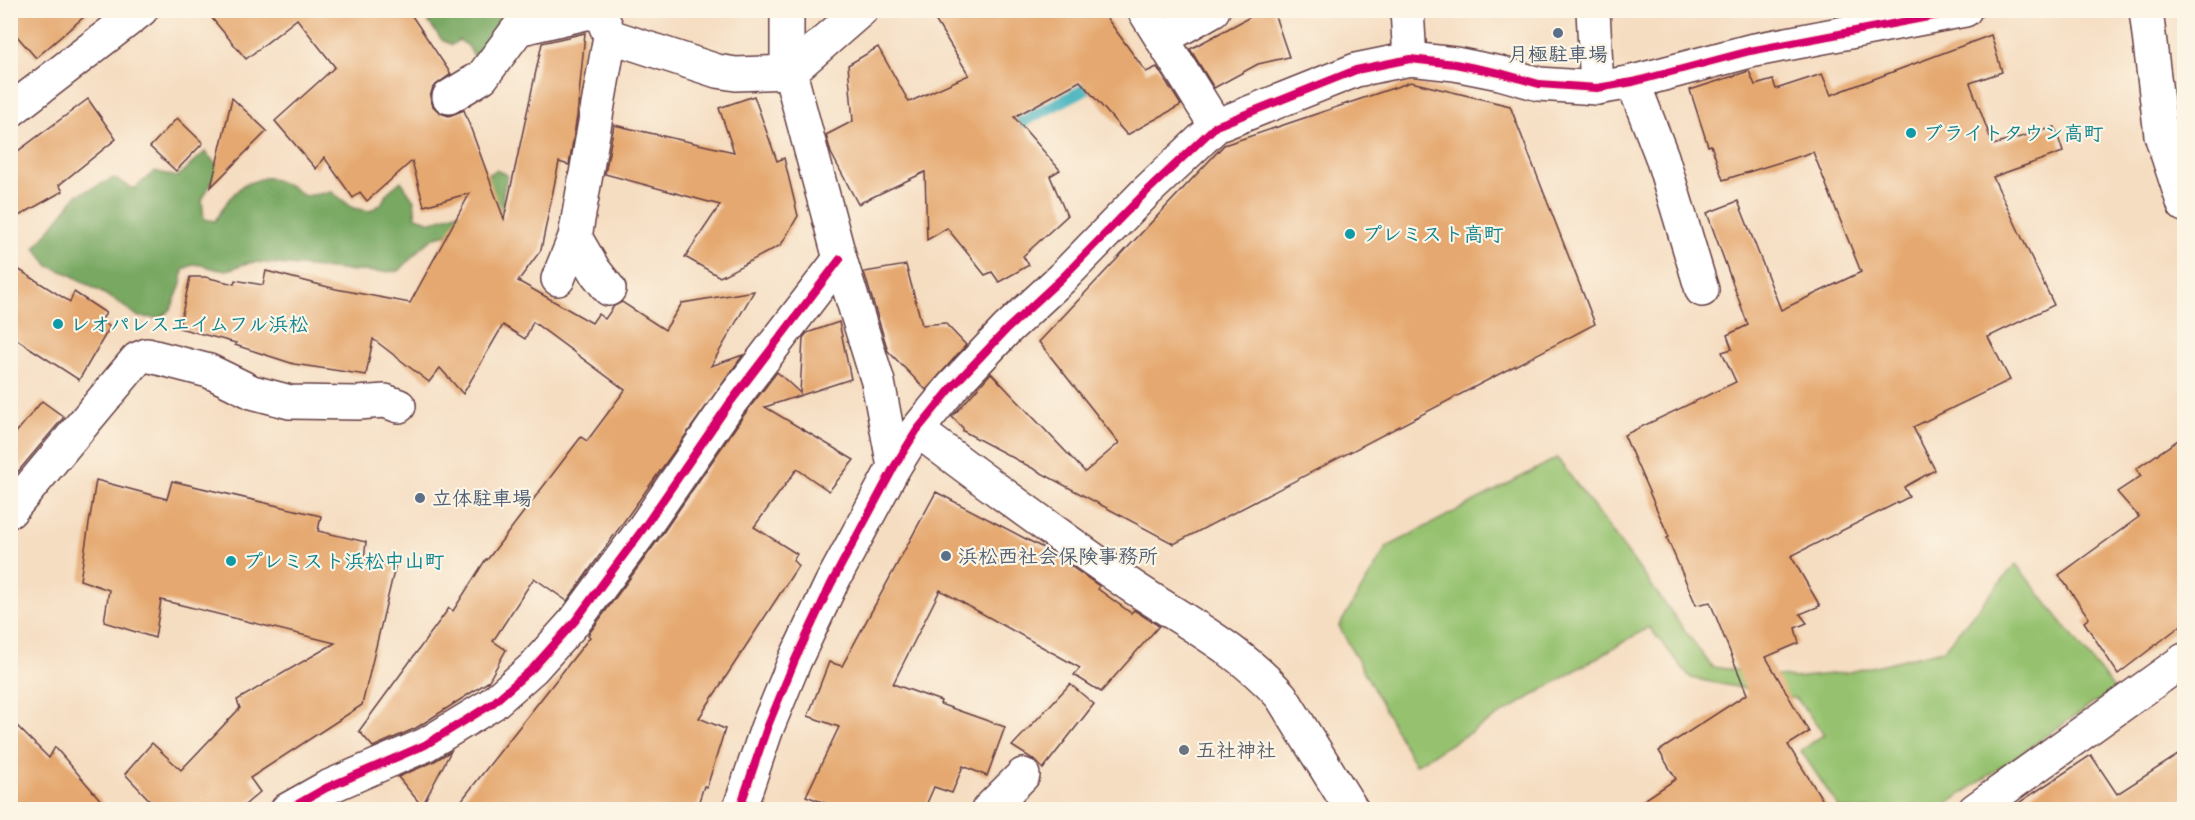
<svg xmlns="http://www.w3.org/2000/svg" width="2195" height="820" viewBox="0 0 2195 820" font-family="Kalam,'Klee One',sans-serif">
	<style>
		.green { fill: #96c26f; stroke: #70704d; stroke-width: 1.5 }
		.forest { fill: #78a862; stroke: #616446; stroke-width: 1.5 }
		.lines { fill: none; stroke-linecap: round; stroke-linejoin: round }
		.stream { stroke: #44b2bf; stroke-width: 12 }
		.building { fill: #e5a870 }
		.minor-casing { stroke: #643c42; stroke-width: 36 }
		.highway-casing { stroke: #643c42; stroke-width: 36 }
		.minor { stroke: #fff; stroke-width: 33 }
		.highway { stroke: #fff; stroke-width: 33 }
		.cycleway-casing { stroke: #fcf5e5; stroke-width: 11 }
		.cycleway { stroke: #d6006c; stroke-width: 8 }
		.service-dot { fill: #5c6f8a; stroke: #fcf5e5; stroke-width: 2 }
		.culture-dot { fill: #0f9aa8; stroke: #fcf5e5; stroke-width: 2 }
		.worship-dot { fill: #6b7280; stroke: #fcf5e5; stroke-width: 2 }
		.labels { text-anchor: middle; stroke-width: 4.5; stroke-linejoin: round; paint-order: stroke }
		.service-label { font-size: 20px; font-weight: bold; fill: #4e5e75; stroke: #fcf5e5; text-anchor: start }
		.culture-label { font-size: 20px; font-weight: bold; fill: #0d838f; stroke: #fcf5e5; text-anchor: start }
		.worship-label { font-size: 20px; font-weight: bold; fill: #5b616d; stroke: #fcf5e5; text-anchor: start }
	</style>
	<rect width="100%" height="100%" fill="#fcf5e5"/>
	<filter id="ink" filterUnits="userSpaceOnUse"><feTurbulence type="fractalNoise" baseFrequency=".0167" numOctaves="2"/><feDisplacementMap in="SourceGraphic" scale="12" xChannelSelector="R" yChannelSelector="G"/><feConvolveMatrix kernelMatrix="1 2 1 2 8 2 1 2 1" color-interpolation-filters="sRGB"/></filter>
	<filter id="wash" filterUnits="userSpaceOnUse"><feTurbulence type="fractalNoise" baseFrequency=".008" numOctaves="4" result="noise"/><feDisplacementMap in="SourceGraphic" scale="24" xChannelSelector="R" yChannelSelector="G"/><feGaussianBlur stdDeviation="1.35" result="paint"/><feColorMatrix in="noise" values="0 0 0 0 0 0 0 0 0 0 0 0 0 0 0 0 0 1.4 0 .05"/><feComposite in="paint" operator="in"/></filter>
	<g filter="url(#wash)">
		<rect width="100%" height="100%" fill="#f5ddc1"/>
		<polygon class="green" points="1557,458 1712,667 1794,678 1850,672 1943,650 2016,564 2114,689 1940,809 1840,809 1801,751 1824,734 1797,699 1691,678 1649,627 1415,765 1339,626 1387,547"/>
		<g class="forest">
			<polygon points="513,10 515,14 477,61 468,46 459,40 452,45 442,40 420,11"/>
			<path d="M205,152L217,165L214,178L202,200L204,219L215,221L229,199L243,185L267,177L290,186L305,196L332,192L353,208L370,211L381,204L388,192L401,181L414,200L416,217L432,222L456,213L475,210L489,189L488,175L496,170L507,175L503,193V205L495,220L458,232L435,237L421,248L399,271C355,274 310,266 266,263C260,262 250,262 244,264C235,267 231,271 222,270C205,269 200,258 183,270L181,284L171,309L160,318L139,317L113,299L69,274L49,266L35,248L77,195L114,178L134,189L155,171L177,177Z"/>
		</g>
		<g class="lines">
			<polyline class="stream" points="1005,131 1101,81"/>
		</g>
		<g id="blocks">
			<g class="building">
				<polygon points="10,10 92,10 36,58 10,28"/>
				<polygon points="205,10 408,10 451,74 433,87 430,97 433,106 440,113 449,116 464,110 504,219 542,43 585,33 577,116 569,165 559,162 541,250 518,281 592,323 598,314 605,319 614,306 622,302 665,330 682,303 754,291 711,366 743,355 567,601 534,578 493,641 506,650 488,682 416,728 373,747 359,731 449,608 453,611 486,559 487,560 581,437 587,441 625,390 533,322 525,339 503,325 463,394 440,368 429,382 373,339 366,375 294,364 235,345 236,343 179,328 190,277 205,277 234,284 235,280 263,285 266,271 336,289 410,303 470,193 424,206 412,161 367,201 360,192 353,198 324,157 316,169 275,121 335,67 297,19 246,59"/>
				<polygon points="929,10 1101,10 1146,72 1157,67 1181,105 1127,135 1080,81 1014,117 1060,170 1050,176 1067,216 1023,256 1029,265 999,282 992,272 985,275 947,228 927,240 925,172 858,204 831,153 826,135 853,121 848,65 878,47 909,102 969,75"/>
				<polygon points="1263,10 1273,10 1289,57 1258,64 1214,88 1190,49"/>
				<polygon points="1991,35 2002,72 1970,83 1993,145 2055,127 2063,152 1993,177 2054,305 1988,337 2010,380 1913,427 1935,470 1904,487 1909,497 1791,556 1820,606 1800,614 1807,623 1795,628 1799,643 1766,657 1809,732 1788,745 1829,810 1629,810 1676,779 1659,751 1747,694 1710,602 1696,605 1667,538 1669,537 1624,435 1736,382 1722,352 1732,349 1727,335 1748,325 1707,213 1738,201 1781,310 1861,272 1813,152 1723,180 1711,145 1708,146 1690,90 1749,71 1755,85 1773,80 1776,89 1822,74 1831,95"/>
				<polygon points="1411,82 1510,106 1595,324 1174,544 963,431 963,428 952,417 991,373 1085,472 1119,443 1039,342 1224,145"/>
				<polygon points="754,96 777,161 784,158 798,216 781,245 720,277 685,257 720,205 605,174 614,125 734,152 719,108"/>
				<polygon points="232,98 267,131 211,187"/>
				<polygon points="88,99 116,139 59,185 63,191 10,221 10,157"/>
				<polygon points="177,118 203,143 176,171 150,147"/>
				<polygon points="10,264 70,302 74,292 106,313 101,321 110,327 79,380 10,335"/>
				<polygon points="906,265 922,325 945,323 966,345 926,390 888,351 864,272"/>
				<polygon points="839,322 851,379 765,407 854,460 829,491 797,469 754,527 797,554 793,560 798,566 699,718 725,729 707,787 704,786 696,810 454,810 590,637 588,635 658,540 744,415 777,372 800,393 803,338 807,333"/>
				<polygon points="42,401 64,417 10,481 10,440"/>
				<polygon points="2184,436 2184,623 2118,674 2084,622 2089,618 2059,575 2139,517 2117,492 2141,476 2136,469"/>
				<polygon points="96,480 167,499 172,481 321,516 318,531 366,542 364,559 396,563 362,705 250,778 260,792 239,810 159,810 125,774 152,743 181,770 240,708 237,700 335,643 161,600 155,638 104,622 109,590 80,580"/>
				<polygon points="936,492 1049,551 1099,586 1098,589 1131,613 1134,610 1159,626 1101,692 1074,675 1080,668 940,590 893,684 941,701 940,704 1005,727 987,776 963,766 952,793 934,787 924,810 844,810 806,796 839,727 808,716 829,662 842,666"/>
				<polygon points="1070,684 1094,704 1043,769 1036,761 1012,746"/>
				<polygon points="10,719 49,758 55,747 109,810 10,810"/>
				<polygon points="451,751 422,806 398,777 433,762"/>
				<polygon points="2184,751 2184,810 2008,810 2091,755 2117,794"/>
			</g>
		</g>
	</g>
	<g filter="url(#ink)">
		<use href="#blocks" fill-opacity="0" stroke="#643c42" stroke-width="1.5"/>
		<g class="lines">
			<g class="minor-casing">
				<g id="minor">
					<polyline points="787,10 787,60 790,72 840,259 878,382 894,467"/>
					<polyline points="1144,10 1216,126"/>
					<polyline points="1407,10 1410,59"/>
					<polyline points="1593,10 1597,88"/>
					<polyline points="1162,39 1213,10"/>
					<polyline points="1633,82 1662,157 1702,290"/>
					<polyline points="449,97 482,77 518,29 599,10 610,36 717,71 736,74 790,72 861,10"/>
					<polyline points="10,111 141,10"/>
					<polyline points="575,237 594,270 609,289"/>
					<polyline points="558,279 575,237 610,36"/>
					<path d="M917,430C986,482 1056,534 1127,583C1179,619 1239,648 1281,696L1352,810"/>
					<polyline points="10,511 137,359 147,355 209,371 252,392 290,402 358,403 385,401 399,406"/>
					<polyline points="287,810 326,788 425,745 492,704 533,668 575,621 643,529 729,404 840,259"/>
					<polyline points="739,810 767,728 795,660 831,584 894,467 917,430 953,386 1007,329 1062,278 1145,193 1216,126 1356,70 1410,59 1455,64 1500,73 1539,84 1597,88 1633,82 1750,51 1965,10"/>
					<polyline points="988,810 1023,775"/>
					<polyline points="1975,810 2184,660"/>
				</g>
			</g>
			<g class="highway-casing">
				<polyline id="highway" points="2146,10 2161,135 2184,205"/>
			</g>
			<use href="#minor" class="minor"/>
			<use href="#highway" class="highway"/>
			<g class="cycleway-casing">
				<g id="cycleway">
					<polyline points="287,810 326,788 425,745 492,704 533,668 575,621 643,529 729,404 840,259"/>
					<polyline points="739,810 767,728 795,660 831,584 894,467 917,430 953,386 1007,329 1062,278 1145,193 1216,126 1356,70 1410,59 1455,64 1500,73 1539,84 1597,88 1633,82 1750,51 1965,10"/>
				</g>
			</g>
			<use href="#cycleway" class="cycleway"/>
		</g>
	</g>
	<g class="service-dot">
		<circle cx="1558" cy="33" r="6"/>
		<circle cx="420" cy="498" r="6"/>
		<circle cx="946" cy="556" r="6"/>
	</g>
	<g class="culture-dot">
		<circle cx="1911" cy="133" r="6"/>
		<circle cx="1350" cy="234" r="6"/>
		<circle cx="58" cy="324" r="6"/>
		<circle cx="231" cy="561" r="6"/>
	</g>
	<circle class="worship-dot" cx="1184" cy="750" r="6"/>
	<g class="labels">
		<g class="service-label">
			<text x="1558" y="61" text-anchor="middle">月極駐車場</text>
			<text x="432" y="505">立体駐車場</text>
			<text x="958" y="563">浜松西社会保険事務所</text>
		</g>
		<g class="culture-label">
			<text x="1923" y="140">ブライトタウン高町</text>
			<text x="1362" y="241">プレミスト高町</text>
			<text x="70" y="331">レオパレスエイムフル浜松</text>
			<text x="243" y="568">プレミスト浜松中山町</text>
		</g>
		<g class="worship-label">
			<text x="1196" y="757">五社神社</text>
		</g>
	</g>
	<rect width="2195" height="820" fill="none" stroke="#fcf5e5" stroke-width="36"/>
</svg>
